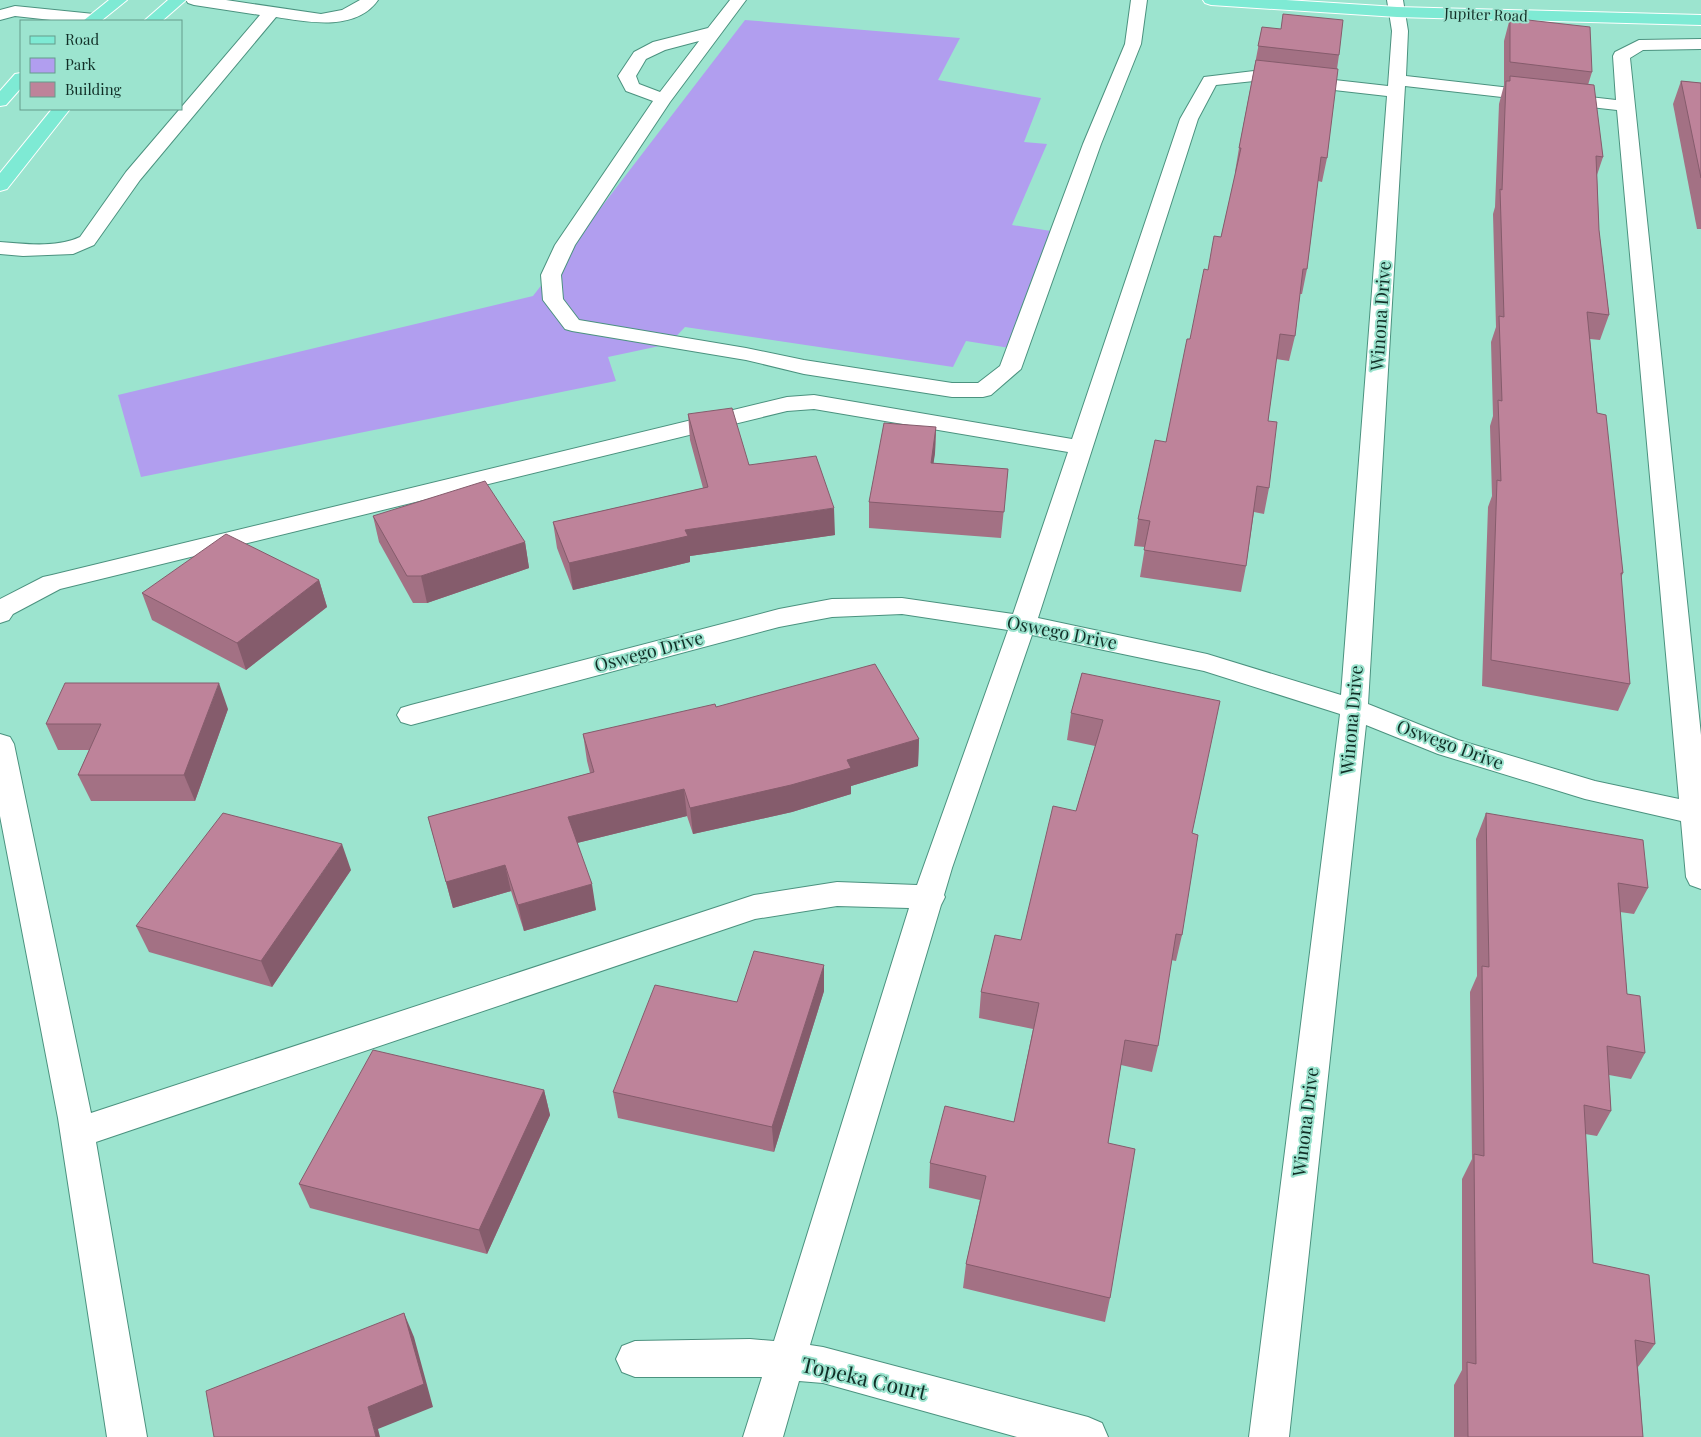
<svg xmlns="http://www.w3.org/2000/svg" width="1701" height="1437" viewBox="0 0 1701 1437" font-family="'Playfair Display',serif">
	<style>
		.green { fill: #b19eef }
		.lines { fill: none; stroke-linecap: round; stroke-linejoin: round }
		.minor-casing { stroke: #4b927f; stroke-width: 2 }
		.major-casing { stroke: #fff; stroke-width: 2 }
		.minor { fill: #fff; fill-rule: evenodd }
		.major { fill: #7eead4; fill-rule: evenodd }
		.wall { fill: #a37184 }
		.shaded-wall { fill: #855c6c }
		.building { fill: #be839a; stroke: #855c6c }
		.labels { text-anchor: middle; stroke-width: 4; stroke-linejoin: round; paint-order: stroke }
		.far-street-label { font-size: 15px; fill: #112f27; stroke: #9ce4cf }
		.street-label { font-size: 18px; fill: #112f27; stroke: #9ce4cf }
		.near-street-label { font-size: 21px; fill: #112f27; stroke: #9ce4cf }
	</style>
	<rect width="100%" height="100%" fill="#9ce4cf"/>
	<polygon class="green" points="745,20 960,38 938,80 1041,98 1024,142 1047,144 1012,225 1070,234 1016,349 966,341 953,367 685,327 669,344 608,357 616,381 141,477 118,395 533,296"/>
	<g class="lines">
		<g class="minor-casing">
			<g id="minor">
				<path d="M186,0H226L321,14L342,10L360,0H378C356,32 307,22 276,17L140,180L94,245L73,254L23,256L0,254V242C25,244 57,248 80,237L126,172L260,15L194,5L188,3Z"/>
				<path d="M730,0H746L670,102L575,245L561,275L563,299L579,320L746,348L804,360L952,383H978L1000,366L1083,144L1125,44L1131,0H1147L1141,44L1101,144L1021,369L991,395L983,397H952L804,374L746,360L572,331L565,329L543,300L541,275L555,245L653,101L626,91L618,76L634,52L653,42L708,28ZM699,41L660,92L639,84L636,76L646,59L665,50Z"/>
				<path d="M1387,0H1403L1408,31L1406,76L1616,100L1613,56L1615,52L1639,40L1701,39V49L1643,50L1630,58L1701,735V889L1690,885L1686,877L1681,821L1585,799L1438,754L1366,725L1289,1437H1249L1340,714L1204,671L1032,635L952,868L944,895L945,897L941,905L810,1345L823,1347L1088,1417L1102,1423L1108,1437H1017L823,1383L799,1381L783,1437H743L762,1377H635L622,1372L616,1359L622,1346L635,1341L750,1339L774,1341L909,908L837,906L755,919L96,1142L147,1437H107L58,1118L0,816V734L10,737L14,744L91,1113L754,895L837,882L917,885L1008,630L902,614L832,617L779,627L411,725L401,722L397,715L401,708L411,705L779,609L832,599L902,598L1013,614L1068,452L814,409L787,411L60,589L13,614L9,620L0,623V599L43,577L52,575L787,397L814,395L1072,439L1180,119L1204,77L1254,71L1388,86L1392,31ZM1254,81L1387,96L1341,695L1207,654L1038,618L1198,119L1216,85ZM1405,86L1617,110L1679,799L1595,781L1458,740L1368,704Z"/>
				<polygon points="15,6 94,14 100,16 102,19 101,21 60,21 15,16 0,20 0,10"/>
			</g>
		</g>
		<g class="major-casing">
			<g id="major">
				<polygon points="109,0 127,0 101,21 83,21"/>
				<polygon points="168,0 186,0 162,21 144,21"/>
				<polygon points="1203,0 1286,0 1397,7 1701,15 1701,25 1397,17 1211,5 1205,3"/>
				<polygon points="21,73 21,88 6,105 0,106 0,91 15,74"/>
				<polygon points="52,109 70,109 7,189 0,191 0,173"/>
			</g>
		</g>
		<use href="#minor" class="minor"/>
		<use href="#major" class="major"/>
	</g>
	<g class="wall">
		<polygon points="1510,18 1592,72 1588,85 1603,157 1597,175 1599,230 1609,315 1600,340 1590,339 1597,413 1623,573 1621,578 1630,684 1618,711 1482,686 1488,507 1492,496 1490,426 1493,416 1491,342 1496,327 1493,214 1495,207 1499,104 1504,85 1504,41"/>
		<polygon points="1262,27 1339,55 1337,69 1327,158 1322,182 1318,181 1307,269 1302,294 1300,294 1295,336 1289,361 1276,359 1268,421 1269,488 1264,514 1254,512 1246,566 1241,592 1140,577 1145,547 1134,546 1138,519 1166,442 1190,339 1208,270 1221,237 1236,172 1235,172 1239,148"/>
		<polygon points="1681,81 1701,83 1701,229 1697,229 1673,104"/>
		<polygon points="688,414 835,535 690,556 690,562 573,590 557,548 553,522 703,488 690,440"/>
		<polygon points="936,427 935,453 933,463 1008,469 1001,538 869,528 869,502"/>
		<polygon points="373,516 525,542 529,568 427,603 413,603 379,542"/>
		<polygon points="319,580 327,607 246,670 152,620 142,593"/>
		<polygon points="1082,673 1192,833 1182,935 1176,961 1171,960 1158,1046 1152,1072 1121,1065 1108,1143 1110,1298 1105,1322 963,1288 966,1264 980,1200 929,1188 930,1163 1014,1122 1033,1029 979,1018 981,992 1021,940 1076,811 1095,746 1067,740 1071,713"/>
		<polygon points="716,707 919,739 918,766 851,786 851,794 792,812 693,834 687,816 577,843 596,910 524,931 511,891 453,908 428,817 590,773 587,761 583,734"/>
		<polygon points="228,709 195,801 91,801 78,775 89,750 58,750 46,724"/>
		<polygon points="1486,813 1648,888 1634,914 1620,912 1627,994 1645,1053 1631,1079 1609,1075 1611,1111 1597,1136 1585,1134 1593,1263 1655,1344 1638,1367 1643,1437 1454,1437 1454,1385 1462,1370 1462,1179 1472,1159 1470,992 1477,976 1476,839"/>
		<polygon points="351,870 272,987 149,952 136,926"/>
		<polygon points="824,965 824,991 774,1152 618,1118 613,1092 737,1002"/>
		<polygon points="544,1090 550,1115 487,1254 310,1208 299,1184"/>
	</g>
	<g class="shaded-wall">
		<polygon points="936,427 935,453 930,489 931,463"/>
		<polygon points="834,508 835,535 690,556 690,562 573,590 569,563 685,530"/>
		<polygon points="525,542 529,568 427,603 421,576"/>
		<polygon points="319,580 327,607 246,670 237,643"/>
		<polygon points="219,683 228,709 195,801 184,775"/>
		<polygon points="919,739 918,766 851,786 851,794 792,812 693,834 690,808 847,760"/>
		<polygon points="684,789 687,816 573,844 568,817"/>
		<polygon points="342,844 351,870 272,987 261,961"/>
		<polygon points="505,865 511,891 453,908 446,882"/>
		<polygon points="592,884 596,910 524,931 518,905"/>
		<polygon points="824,965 824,991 774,1152 772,1127"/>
		<polygon points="544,1090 550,1115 487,1254 479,1230"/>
		<polygon points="404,1313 414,1337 433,1407 378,1429 380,1437 376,1437 368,1407"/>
	</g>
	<g class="building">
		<polygon points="1283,14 1343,20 1339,55 1258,46 1262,27 1281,29"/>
		<polygon points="1510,18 1590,27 1592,72 1510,62"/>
		<polygon points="1256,60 1338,69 1327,158 1321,157 1307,269 1303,269 1295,336 1280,334 1268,421 1277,422 1269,488 1257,486 1246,566 1144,550 1150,521 1138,519 1155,440 1166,442 1187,339 1190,339 1204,269 1208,270 1214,236 1221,237 1241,148 1239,148"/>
		<polygon points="1510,76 1594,85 1603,157 1596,156 1599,230 1609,315 1587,312 1597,413 1606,415 1623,573 1621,573 1630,684 1491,660 1497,480 1501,481 1498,400 1502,401 1499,316 1504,317 1500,189 1502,190 1506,81 1510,81"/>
		<polygon points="1681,81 1701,83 1701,178"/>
		<polygon points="732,408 749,465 816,456 834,508 685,530 688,536 569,563 553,522 708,487 688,414"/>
		<polygon points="884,423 936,427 931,463 1008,469 1004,512 869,502"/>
		<polygon points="485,481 525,542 421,576 407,576 373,516"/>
		<polygon points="226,534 319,580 237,643 142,593"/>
		<polygon points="875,664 919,739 847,760 851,768 791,785 690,808 684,789 568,817 592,884 518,905 505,865 446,882 428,817 594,772 583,734 715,704 716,707"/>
		<polygon points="1082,673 1220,701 1192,833 1198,835 1182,935 1176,934 1158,1046 1125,1040 1108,1143 1135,1149 1110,1298 966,1264 986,1176 930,1163 945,1106 1014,1122 1039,1003 981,992 995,935 1021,940 1053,806 1076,811 1103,720 1071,713"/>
		<polygon points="65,683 219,683 184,775 78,775 101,724 46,724"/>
		<polygon points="223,813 342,844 261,961 136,926"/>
		<polygon points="1486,813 1643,840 1648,888 1618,883 1627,994 1640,996 1645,1053 1607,1046 1611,1111 1584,1105 1593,1263 1649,1275 1655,1344 1635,1340 1643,1437 1468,1437 1467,1362 1476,1364 1474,1154 1484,1156 1482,966 1489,967"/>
		<polygon points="754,951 824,965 772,1127 613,1092 655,985 737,1002"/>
		<polygon points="373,1050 544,1090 479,1230 299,1184"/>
		<polygon points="404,1313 424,1384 368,1407 376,1437 214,1437 206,1391"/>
	</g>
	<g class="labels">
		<g class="far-street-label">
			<text transform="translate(1486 15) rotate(2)" y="5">Jupiter Road</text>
		</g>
		<g class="street-label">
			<text transform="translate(1381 316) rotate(-86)" y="6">Winona Drive</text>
			<text transform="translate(1062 633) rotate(11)" y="6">Oswego Drive</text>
			<text transform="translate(649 652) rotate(-15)" y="6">Oswego Drive</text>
			<text transform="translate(1352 720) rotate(-85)" y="6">Winona Drive</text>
			<text transform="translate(1450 745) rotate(20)" y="6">Oswego Drive</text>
			<text transform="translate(1306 1122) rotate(-83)" y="6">Winona Drive</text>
		</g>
		<g class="near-street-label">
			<text transform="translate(864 1379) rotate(13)" y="7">Topeka Court</text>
		</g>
	</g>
	<rect x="20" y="20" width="162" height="90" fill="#9ce4cf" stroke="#649c8c"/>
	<rect x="30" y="36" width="25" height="8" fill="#7eead4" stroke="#649c8c"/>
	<text x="65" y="45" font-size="15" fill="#112f27">Road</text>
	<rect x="30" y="58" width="25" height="15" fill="#b19eef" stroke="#649c8c"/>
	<text x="65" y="70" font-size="15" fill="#112f27">Park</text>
	<rect x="30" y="82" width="25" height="15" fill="#be839a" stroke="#649c8c"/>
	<text x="65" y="95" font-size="15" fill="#112f27">Building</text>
</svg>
